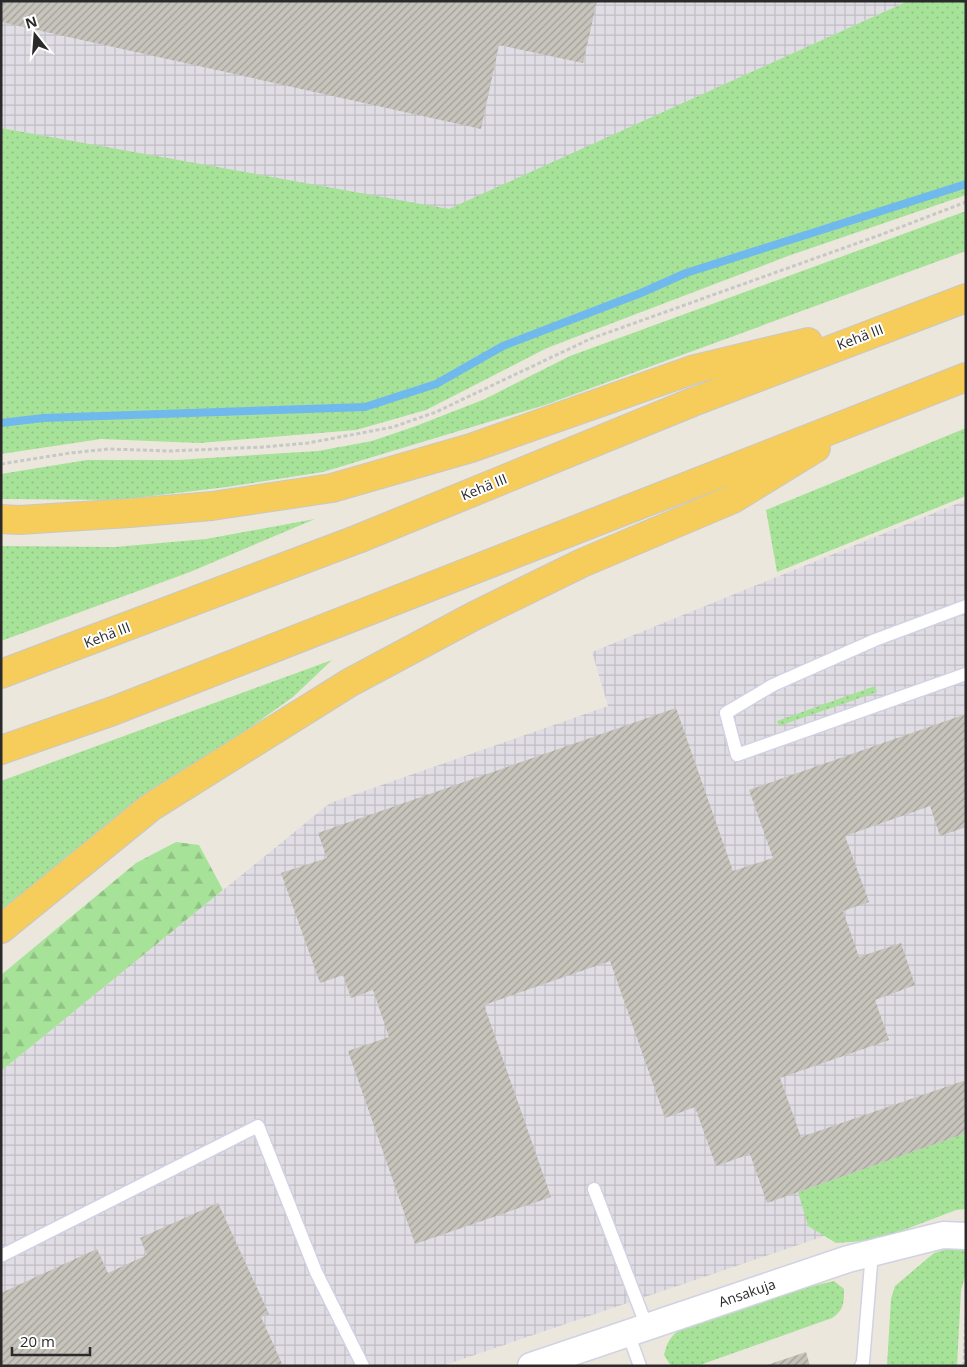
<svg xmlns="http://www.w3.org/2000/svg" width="967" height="1367" viewBox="0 0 967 1367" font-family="'Open Sans',sans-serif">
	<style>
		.industrial { fill: url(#industrial-grid) }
		.grass { fill: url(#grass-dots) }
		.forest { fill: url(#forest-firs) }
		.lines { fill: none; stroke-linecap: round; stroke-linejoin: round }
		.stream { stroke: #70b9ed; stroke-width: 8 }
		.building { fill: url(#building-hatch) }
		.service-casing { stroke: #d1d2e3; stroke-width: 15 }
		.minor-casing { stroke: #d1d2e3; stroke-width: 29 }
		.trunk-casing { stroke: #c8c8c8; stroke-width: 30 }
		.path { stroke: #c8c8c8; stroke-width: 3; stroke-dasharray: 4 2.5; stroke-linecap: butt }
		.service { stroke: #fff; stroke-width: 12 }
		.minor { stroke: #fff; stroke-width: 26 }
		.trunk { stroke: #f6cc5a; stroke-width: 28 }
		.labels { text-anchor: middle; stroke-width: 4; stroke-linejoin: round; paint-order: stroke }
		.street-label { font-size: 14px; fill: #2a2a2a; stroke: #fff }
	</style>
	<defs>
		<pattern id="industrial-grid" width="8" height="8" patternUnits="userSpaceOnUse" patternTransform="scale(1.25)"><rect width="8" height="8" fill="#e0dde4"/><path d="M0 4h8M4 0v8" fill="none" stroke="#c0bec4"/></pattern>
		<pattern id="grass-dots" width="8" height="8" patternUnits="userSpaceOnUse" patternTransform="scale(1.25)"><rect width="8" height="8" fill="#a7e299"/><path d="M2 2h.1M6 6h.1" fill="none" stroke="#90c284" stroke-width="1.8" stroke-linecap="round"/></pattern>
		<pattern id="forest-firs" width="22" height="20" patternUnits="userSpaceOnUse" patternTransform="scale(1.25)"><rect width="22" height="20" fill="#a7e299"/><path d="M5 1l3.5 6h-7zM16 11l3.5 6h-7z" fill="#90c284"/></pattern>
		<pattern id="building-hatch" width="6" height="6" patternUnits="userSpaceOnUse" patternTransform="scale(1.25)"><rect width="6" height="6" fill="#c7c4bc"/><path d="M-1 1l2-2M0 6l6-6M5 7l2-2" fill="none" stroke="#a29f99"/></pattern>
	</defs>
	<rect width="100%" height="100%" fill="#ece7dc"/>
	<g class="industrial">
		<polygon points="1,1 908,1 449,210 1,128"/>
		<polygon points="966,500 966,1188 442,1366 1,1366 1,1071 330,803 608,706 592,652"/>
	</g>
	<g class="grass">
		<polygon points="908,1 966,1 966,195 788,256 547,348 426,410 356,430 200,443 101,439 1,454 1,128 449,209"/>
		<polygon points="966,211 966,251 545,405 323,472 227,487 118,500 1,499 1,474 87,460 177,460 318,451 372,441 416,426 485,399 570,356"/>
		<polygon points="966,428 966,496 777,572 766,510"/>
		<polygon points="315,519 190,572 1,641 1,546 115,547 206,539"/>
		<polygon points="332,660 293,697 248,729 190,766 123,816 1,913 1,781"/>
		<polygon points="875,686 877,692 779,726 777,721"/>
		<polygon points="966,1133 966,1209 956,1210 878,1240 836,1243 808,1226 798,1192"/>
		<polygon points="953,1247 966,1251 966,1273 961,1290 957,1366 887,1366 891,1299 895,1286 934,1253"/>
		<path d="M834,1281L844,1289C844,1303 844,1310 832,1318L697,1366H671L664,1355C667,1343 670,1336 681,1329L808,1287Z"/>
	</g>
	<polygon class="forest" points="176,842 199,845 223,890 1,1071 1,975 136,863"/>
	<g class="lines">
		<polyline class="stream" points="1,423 43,418 365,407 436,384 503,346 641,293 686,273 966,184"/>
	</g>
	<g class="building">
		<polygon points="1,1 597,1 583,63 499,45 481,129 1,22"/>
		<polygon points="676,708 733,871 773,858 749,790 966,714 966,827 940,836 930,806 845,836 869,902 843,911 859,957 901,943 915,985 875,1000 889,1040 780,1078 801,1137 966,1080 966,1133 767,1203 750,1154 716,1166 695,1107 665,1118 610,961 484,1005 551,1197 415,1244 348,1051 389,1037 373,990 351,998 343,975 320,983 281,873 327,858 318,833"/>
		<polygon points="218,1203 269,1314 261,1317 283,1366 1,1366 1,1293 97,1249 108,1273 147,1255 140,1238"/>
		<polygon points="806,1352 810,1366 768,1366 767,1365"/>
	</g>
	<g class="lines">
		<g class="service-casing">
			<g id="service">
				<polyline points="966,606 875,640 773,685 726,713 737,755 966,674"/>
				<polyline points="594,1189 647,1327"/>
				<polyline points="1,1256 258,1126 316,1272 363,1366"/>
				<polyline points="628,1333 640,1366"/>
				<polyline points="861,1366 863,1362 872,1252"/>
			</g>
		</g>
		<g class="minor-casing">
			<polyline id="minor" points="531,1366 848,1259 943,1235 966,1236"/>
		</g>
		<g class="trunk-casing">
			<g id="trunk">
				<polyline points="1,519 19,520 130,513 212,506 332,488 471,448 695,369 808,342"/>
				<polyline points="1,674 358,539 693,402 966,298"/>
				<polyline points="1,750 113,711 966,377"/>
				<polyline points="1,929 151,807 349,683 474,616 582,563 733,499 816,448"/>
			</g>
		</g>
		<g class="path">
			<polyline points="1,464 70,453 109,449 170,451 264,447 308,443 393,427 436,412 590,339 880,235 966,202"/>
			<polyline points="964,1366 966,1316"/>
		</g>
		<use href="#service" class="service"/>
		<use href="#minor" class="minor"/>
		<use href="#trunk" class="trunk"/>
	</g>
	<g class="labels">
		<g class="street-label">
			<text transform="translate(860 337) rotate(-21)" y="5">Kehä III</text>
			<text transform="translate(484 487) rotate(-22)" y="5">Kehä III</text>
			<text transform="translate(107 635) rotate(-21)" y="5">Kehä III</text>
			<text transform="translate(747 1293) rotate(-19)" y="5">Ansakuja</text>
		</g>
	</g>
	<rect width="967" height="1367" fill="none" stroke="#2a2a2a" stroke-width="5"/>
	<g transform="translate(35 35) rotate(343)" stroke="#ffffff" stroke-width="4" paint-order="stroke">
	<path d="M0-4L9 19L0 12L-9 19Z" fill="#2a2a2a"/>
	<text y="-8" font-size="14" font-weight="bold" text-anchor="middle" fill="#2a2a2a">N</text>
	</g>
	<path d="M12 1347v8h78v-8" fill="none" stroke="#2a2a2a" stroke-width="2.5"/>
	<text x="20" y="1347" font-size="15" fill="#2a2a2a" stroke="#ffffff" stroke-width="4" paint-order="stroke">20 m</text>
</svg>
